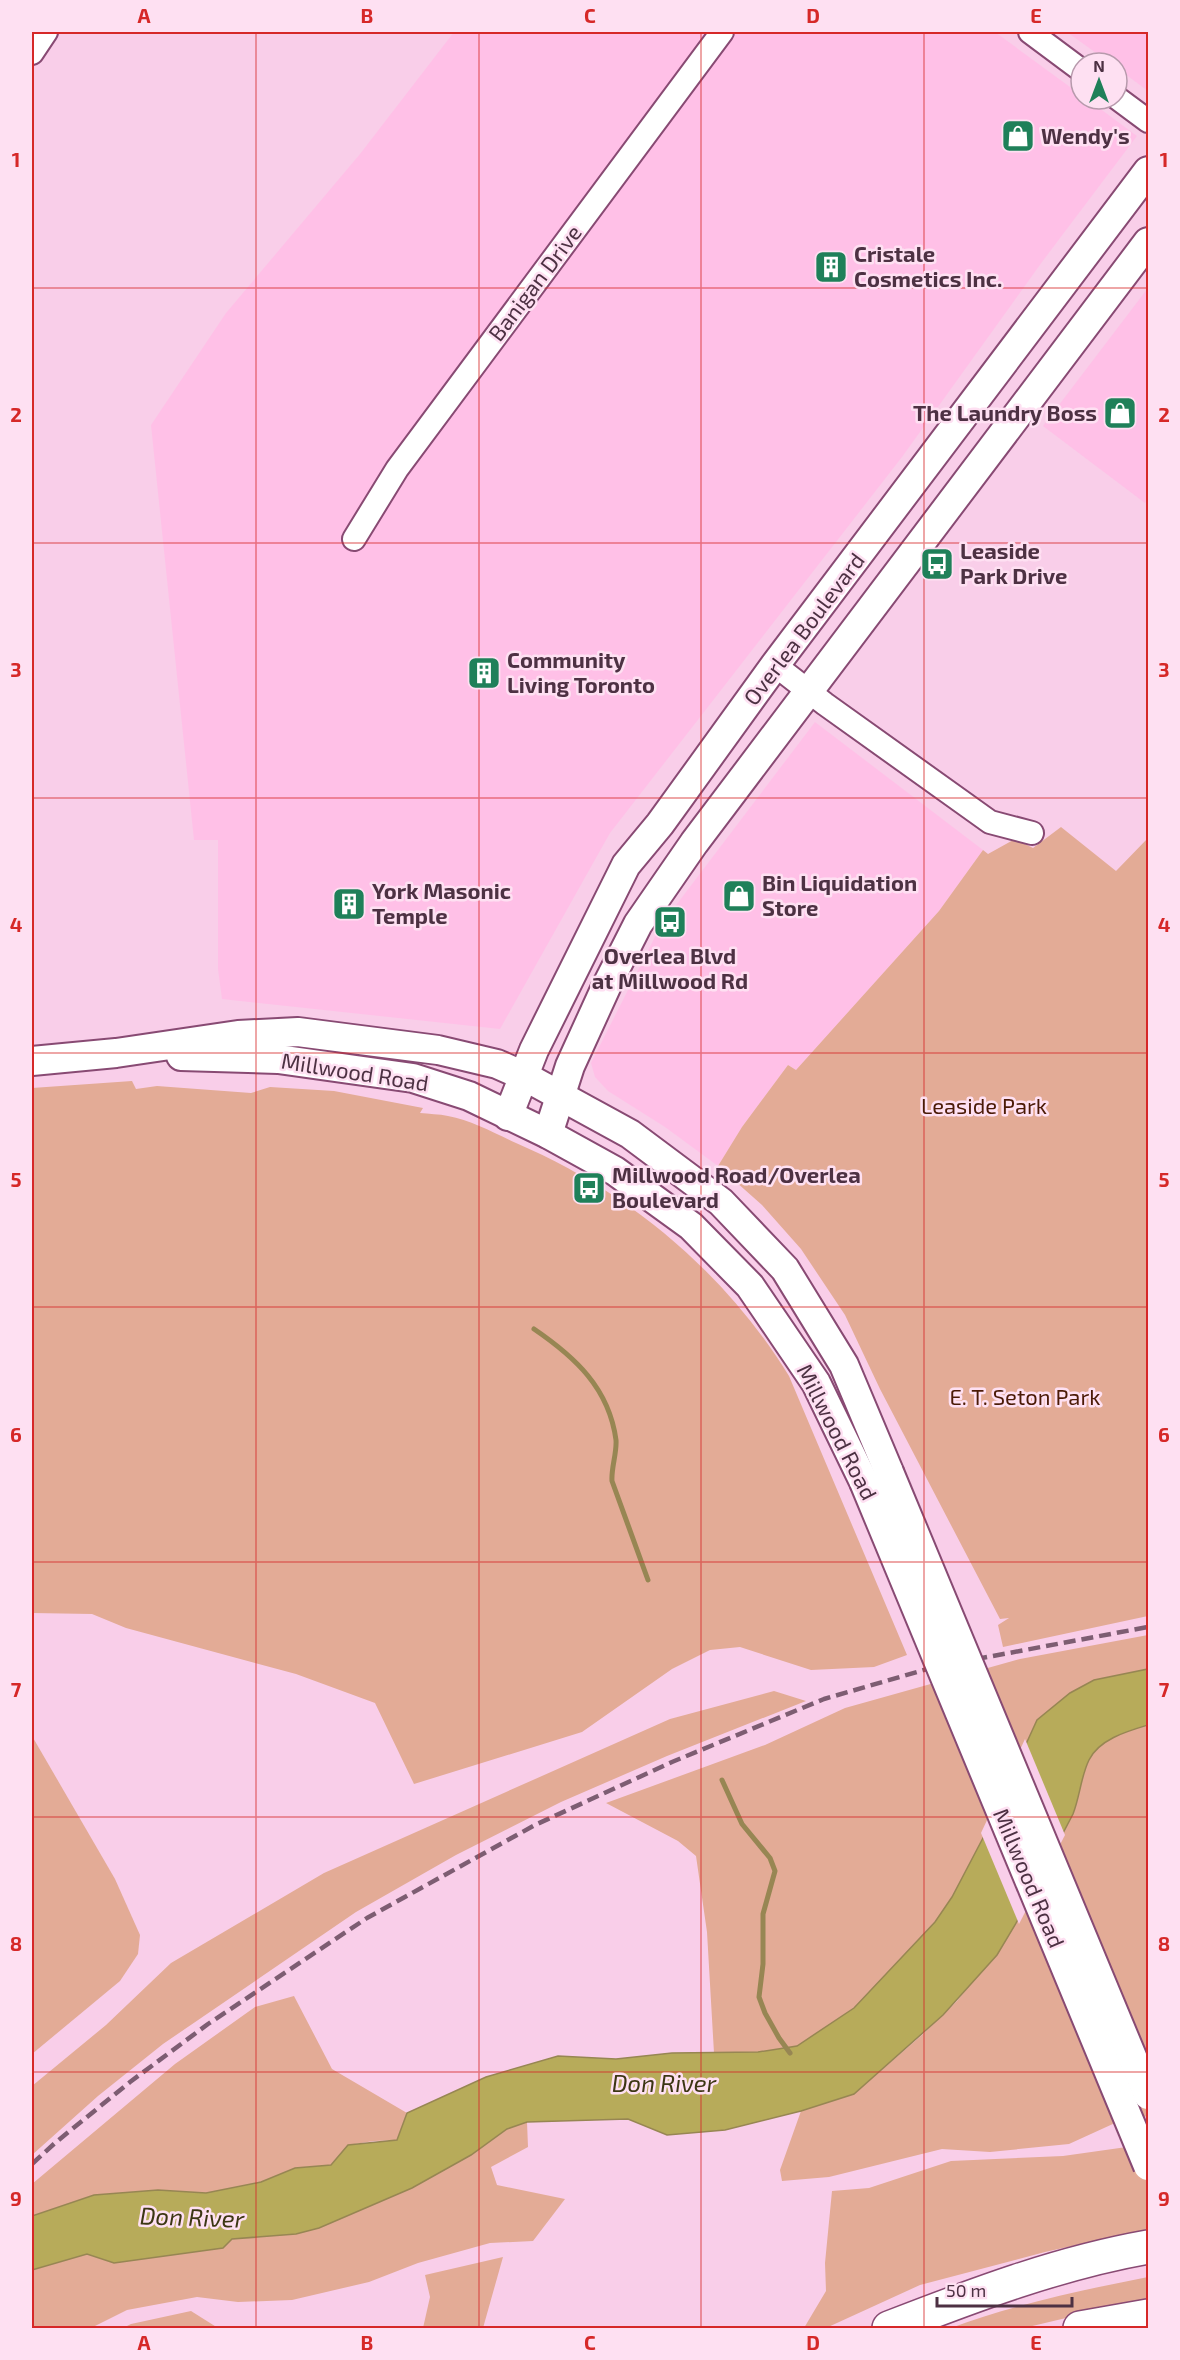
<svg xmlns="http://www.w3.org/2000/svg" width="1180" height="2360" viewBox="0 0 1180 2360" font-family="'Exo 2',sans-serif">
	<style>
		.built { fill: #ffc0e7 }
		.green { fill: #e3ab96 }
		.water { fill: #b7ab5a; stroke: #978653; stroke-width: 1.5 }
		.pier { fill: #f9cee9 }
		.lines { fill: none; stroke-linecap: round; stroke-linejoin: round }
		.stream { stroke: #978653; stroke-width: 5 }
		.minor-casing { stroke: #884a73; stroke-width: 26 }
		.major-casing { stroke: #884a73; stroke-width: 32 }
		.highway-casing { stroke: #884a73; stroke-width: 36 }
		.minor { stroke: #fff; stroke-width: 22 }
		.major { stroke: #fff; stroke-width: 28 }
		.highway { stroke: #fff; stroke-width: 33 }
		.rail { stroke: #7d5d72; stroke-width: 4.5; stroke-dasharray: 12 6; stroke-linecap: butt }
		.major-bridge-casing { stroke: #884a73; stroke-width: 32; stroke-linecap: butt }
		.major-bridge { stroke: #fff; stroke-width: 28 }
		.grid { fill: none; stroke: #d62828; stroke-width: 1.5; stroke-opacity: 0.55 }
		.labels { text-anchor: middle; stroke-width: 5; stroke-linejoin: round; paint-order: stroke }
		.poi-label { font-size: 22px; font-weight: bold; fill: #4d3143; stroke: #fee0f2; text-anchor: start }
		.street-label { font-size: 22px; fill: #4d3143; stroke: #fee0f2 }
		.park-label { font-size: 22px; fill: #4b1a06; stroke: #fee0f2 }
		.water-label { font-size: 24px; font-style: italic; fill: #3c3613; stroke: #fee0f2 }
		.neatline { fill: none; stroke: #d62828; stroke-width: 2 }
		.grid-label { font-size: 20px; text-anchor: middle; font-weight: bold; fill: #d62828 }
	</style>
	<rect width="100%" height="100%" fill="#f9cee9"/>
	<g class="built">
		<polygon points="454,32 995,32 1081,95 1081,99 1087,99 1137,136 1042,262 902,457 610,833 500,1029 222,999 218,969 218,840 194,840 151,425 226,313 360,154"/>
		<polygon points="1067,32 1148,32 1148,91 1117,68 1117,63 1110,63"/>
		<polygon points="1148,288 1148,498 1145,503 1043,426"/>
		<polygon points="815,722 983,850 939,911 796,1070 788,1065 742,1127 718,1166 665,1127 608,1091 595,1077 591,1063 661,925"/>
	</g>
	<g class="green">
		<polygon points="1061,827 1116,871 1148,838 1148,1616 1003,1647 998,1625 1009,1618 1000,1619 880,1389 845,1315 801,1249 762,1205 718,1166 742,1127 788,1065 796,1070 939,911 983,850 988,854 1015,839 1033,848"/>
		<path d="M132,1081L136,1089L157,1086L251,1093L270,1087L334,1091L423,1108L420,1113C429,1114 439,1114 448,1116C471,1120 494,1133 516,1143C628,1191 725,1272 789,1376L907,1655L874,1667L811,1670L740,1647L710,1650L672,1669L582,1732L414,1784L375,1703L296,1674L126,1628L92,1614L32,1613V1088Z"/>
		<polygon points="1148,1635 1148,2116 1115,2123 1069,2144 990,2152 942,2149 829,2177 782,2181 780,2170 801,2111 854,2094 922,2035 957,2001 972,1982 1034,1728 984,1836 952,1897 935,1922 900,1961 854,2008 797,2046 758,2052 714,2053 707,1932 696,1856 678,1841 606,1803 765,1745 845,1708 1020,1659"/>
		<polygon points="774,1691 806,1701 667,1756 561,1802 456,1855 356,1912 163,2044 98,2096 32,2155 32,2086 106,2025 171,1963 324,1873 670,1719"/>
		<polygon points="32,1736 115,1879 140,1935 138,1954 120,1981 32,2054"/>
		<polygon points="294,1996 332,2069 407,2113 397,2140 374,2141 348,2145 331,2165 295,2168 261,2182 206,2193 158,2190 94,2195 32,2216 32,2184 175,2064 255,2007"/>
		<polygon points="527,2122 528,2147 491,2167 497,2185 565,2199 533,2241 490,2243 418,2263 369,2282 292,2300 238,2302 197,2297 127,2310 91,2328 32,2328 32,2270 87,2254 114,2263 155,2256 232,2239 296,2234 471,2155 507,2129"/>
		<polygon points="1148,2144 1148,2229 1045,2252 920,2285 826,2328 804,2328 826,2291 825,2263 832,2191 869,2188 951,2161 1063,2156"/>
		<polygon points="503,2257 483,2328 423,2328 430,2297 425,2275"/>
		<path d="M1148,2277V2303L1066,2318L1024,2328H951C1015,2304 1082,2290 1148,2277Z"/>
		<polygon points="191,2311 218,2328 123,2328 131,2324"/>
	</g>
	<path class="water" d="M1148,1669V1725C1128,1731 1099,1739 1089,1760C1081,1776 1080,1796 1073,1814L1015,1925L997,1955L943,2015L854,2094L801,2111L725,2130L667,2135L628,2119L527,2122L507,2129L471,2155L412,2188L319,2228L296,2234L232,2239L223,2248L114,2263L87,2254L32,2270V2216L94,2195L158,2190L206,2193L261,2182L295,2168L331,2165L348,2145L397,2140L407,2113L486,2077L558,2056L616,2059L672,2053L758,2052L797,2046L854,2008L935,1922L952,1897L984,1836L1037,1720L1070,1693L1094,1680Z"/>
	<polygon class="pier" points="1025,1739 1065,1835 1019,1924 981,1833"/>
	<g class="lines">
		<g class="stream">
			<path d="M534,1329C575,1357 609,1388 616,1440C617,1453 611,1468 612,1481L648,1580"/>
			<polyline points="722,1780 742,1824 770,1858 775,1871 763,1914 763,1964 759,1997 765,2013 779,2038 790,2053"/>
		</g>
		<g class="minor-casing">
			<g id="minor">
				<polyline points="1030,32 1081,70"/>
				<polyline points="32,53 46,32"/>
				<polyline points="1117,98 1148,121"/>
				<polyline points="354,539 397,469 722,32"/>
				<polyline points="775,665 825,704 990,822 1032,833"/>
			</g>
		</g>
		<g class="major-casing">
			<g id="major">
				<polyline points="181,1056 278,1059 413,1078 469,1096 548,1134 615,1171 691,1226 750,1286 816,1383 864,1482"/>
				<polyline points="32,1061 116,1053 238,1035 298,1032 438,1050 497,1064 524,1076 630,1134 721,1202 785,1269 844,1365 889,1472"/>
				<polyline points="508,1116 534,1050 626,865 660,824 775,665 1148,171"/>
				<polyline points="548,1134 570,1066 607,985 638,924 694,843 1148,242"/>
			</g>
		</g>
		<g class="highway-casing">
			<g id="highway">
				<path d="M889,2328C974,2295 1058,2263 1148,2247"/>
				<polyline points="1080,2328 1148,2316"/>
			</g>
		</g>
		<use href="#minor" class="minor"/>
		<use href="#major" class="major"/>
		<use href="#highway" class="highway"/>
		<polyline class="rail" points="32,2164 55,2143 130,2082 208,2024 367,1918 535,1825 672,1762 824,1699 934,1667 1148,1627"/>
		<g class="major-bridge-casing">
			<g id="major-bridge">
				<polyline points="889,1472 1148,2095"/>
				<polyline points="864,1482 1148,2166"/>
			</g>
		</g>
		<use href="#major-bridge" class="major-bridge"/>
	</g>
	<path class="grid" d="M256,32V2328M479,32V2328M701,32V2328M924,32V2328M32,288H1148M32,543H1148M32,798H1148M32,1053H1148M32,1307H1148M32,1562H1148M32,1817H1148M32,2072H1148"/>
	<defs>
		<g id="shop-square" transform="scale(1.725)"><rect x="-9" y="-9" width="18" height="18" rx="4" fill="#1f8059" stroke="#fee0f2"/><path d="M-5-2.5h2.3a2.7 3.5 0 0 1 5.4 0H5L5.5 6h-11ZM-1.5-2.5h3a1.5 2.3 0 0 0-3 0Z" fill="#fff"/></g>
		<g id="building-square" transform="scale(1.725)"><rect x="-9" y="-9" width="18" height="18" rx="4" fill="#1f8059" stroke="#fee0f2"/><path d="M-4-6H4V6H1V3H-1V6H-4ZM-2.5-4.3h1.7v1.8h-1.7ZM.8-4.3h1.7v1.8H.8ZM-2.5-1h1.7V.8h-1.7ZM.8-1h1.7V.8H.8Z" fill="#fff"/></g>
		<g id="bus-square" transform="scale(1.725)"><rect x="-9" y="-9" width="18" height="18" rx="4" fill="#1f8059" stroke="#fee0f2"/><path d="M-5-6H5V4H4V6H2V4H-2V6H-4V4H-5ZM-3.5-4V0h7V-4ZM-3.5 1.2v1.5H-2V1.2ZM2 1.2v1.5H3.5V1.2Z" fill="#fff"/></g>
	</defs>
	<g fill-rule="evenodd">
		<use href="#shop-square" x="1018" y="136"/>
		<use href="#building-square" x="831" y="267"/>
		<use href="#shop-square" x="1120" y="413"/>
		<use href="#bus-square" x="937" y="564"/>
		<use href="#building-square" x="484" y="673"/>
		<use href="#shop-square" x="739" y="896"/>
		<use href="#building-square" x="349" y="904"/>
		<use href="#bus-square" x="670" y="922"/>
		<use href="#bus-square" x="589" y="1188"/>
	</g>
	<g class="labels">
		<g class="poi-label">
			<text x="1041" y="144">Wendy's</text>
			<text x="854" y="262">Cristale<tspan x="854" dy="25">Cosmetics Inc.</tspan></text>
			<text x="1097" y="421" text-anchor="end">The Laundry Boss</text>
			<text x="960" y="559">Leaside<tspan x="960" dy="25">Park Drive</tspan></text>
			<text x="507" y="668">Community<tspan x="507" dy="25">Living Toronto</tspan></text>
			<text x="762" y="891">Bin Liquidation<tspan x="762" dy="25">Store</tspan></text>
			<text x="372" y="899">York Masonic<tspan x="372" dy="25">Temple</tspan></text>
			<text x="670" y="964" text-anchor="middle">Overlea Blvd<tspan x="670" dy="25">at Millwood Rd</tspan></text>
			<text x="612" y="1183">Millwood Road/Overlea<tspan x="612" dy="25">Boulevard</tspan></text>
		</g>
		<g class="street-label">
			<text transform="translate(535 283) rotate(-53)" y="8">Banigan Drive</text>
			<text transform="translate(804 629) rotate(-53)" y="8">Overlea Boulevard</text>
			<text transform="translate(355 1072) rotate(9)" y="8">Millwood Road</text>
			<text transform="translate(837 1432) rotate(63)" y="8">Millwood Road</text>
			<text transform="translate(1029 1878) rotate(67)" y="8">Millwood Road</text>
		</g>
		<g class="park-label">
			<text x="984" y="1114">Leaside Park</text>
			<text x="1025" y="1405">E. T. Seton Park</text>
		</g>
		<g class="water-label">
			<text x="664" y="2092">Don River</text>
			<text transform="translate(192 2218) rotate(2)" y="8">Don River</text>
		</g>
	</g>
	<rect width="1180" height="2360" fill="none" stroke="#fee0f2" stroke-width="66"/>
	<g transform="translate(1099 81)"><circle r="28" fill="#fee0f2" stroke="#b79aac" stroke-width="1.5"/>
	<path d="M0-4.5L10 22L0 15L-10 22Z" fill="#1f8059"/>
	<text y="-9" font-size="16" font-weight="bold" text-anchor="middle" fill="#4d3143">N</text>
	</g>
	<path d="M937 2297v9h135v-9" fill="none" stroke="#4d3143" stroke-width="3"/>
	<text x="946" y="2297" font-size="18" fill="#4d3143" stroke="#fee0f2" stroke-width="4.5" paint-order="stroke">50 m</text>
	<rect x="33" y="33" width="1114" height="2294" class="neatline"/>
	<g class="grid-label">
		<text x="144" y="23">A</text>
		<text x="367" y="23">B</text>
		<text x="590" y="23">C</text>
		<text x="813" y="23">D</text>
		<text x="1036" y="23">E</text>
		<text x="16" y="167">1</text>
		<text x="1164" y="167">1</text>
		<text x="16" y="422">2</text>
		<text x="1164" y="422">2</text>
		<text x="16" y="677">3</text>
		<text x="1164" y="677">3</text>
		<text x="16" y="932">4</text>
		<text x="1164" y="932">4</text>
		<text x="16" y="1187">5</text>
		<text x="1164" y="1187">5</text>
		<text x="16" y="1442">6</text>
		<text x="1164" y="1442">6</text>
		<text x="16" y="1697">7</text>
		<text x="1164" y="1697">7</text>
		<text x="16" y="1951">8</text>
		<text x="1164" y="1951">8</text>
		<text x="16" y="2206">9</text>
		<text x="1164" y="2206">9</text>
		<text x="144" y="2350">A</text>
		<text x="367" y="2350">B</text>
		<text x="590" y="2350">C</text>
		<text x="813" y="2350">D</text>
		<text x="1036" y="2350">E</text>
	</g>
</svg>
